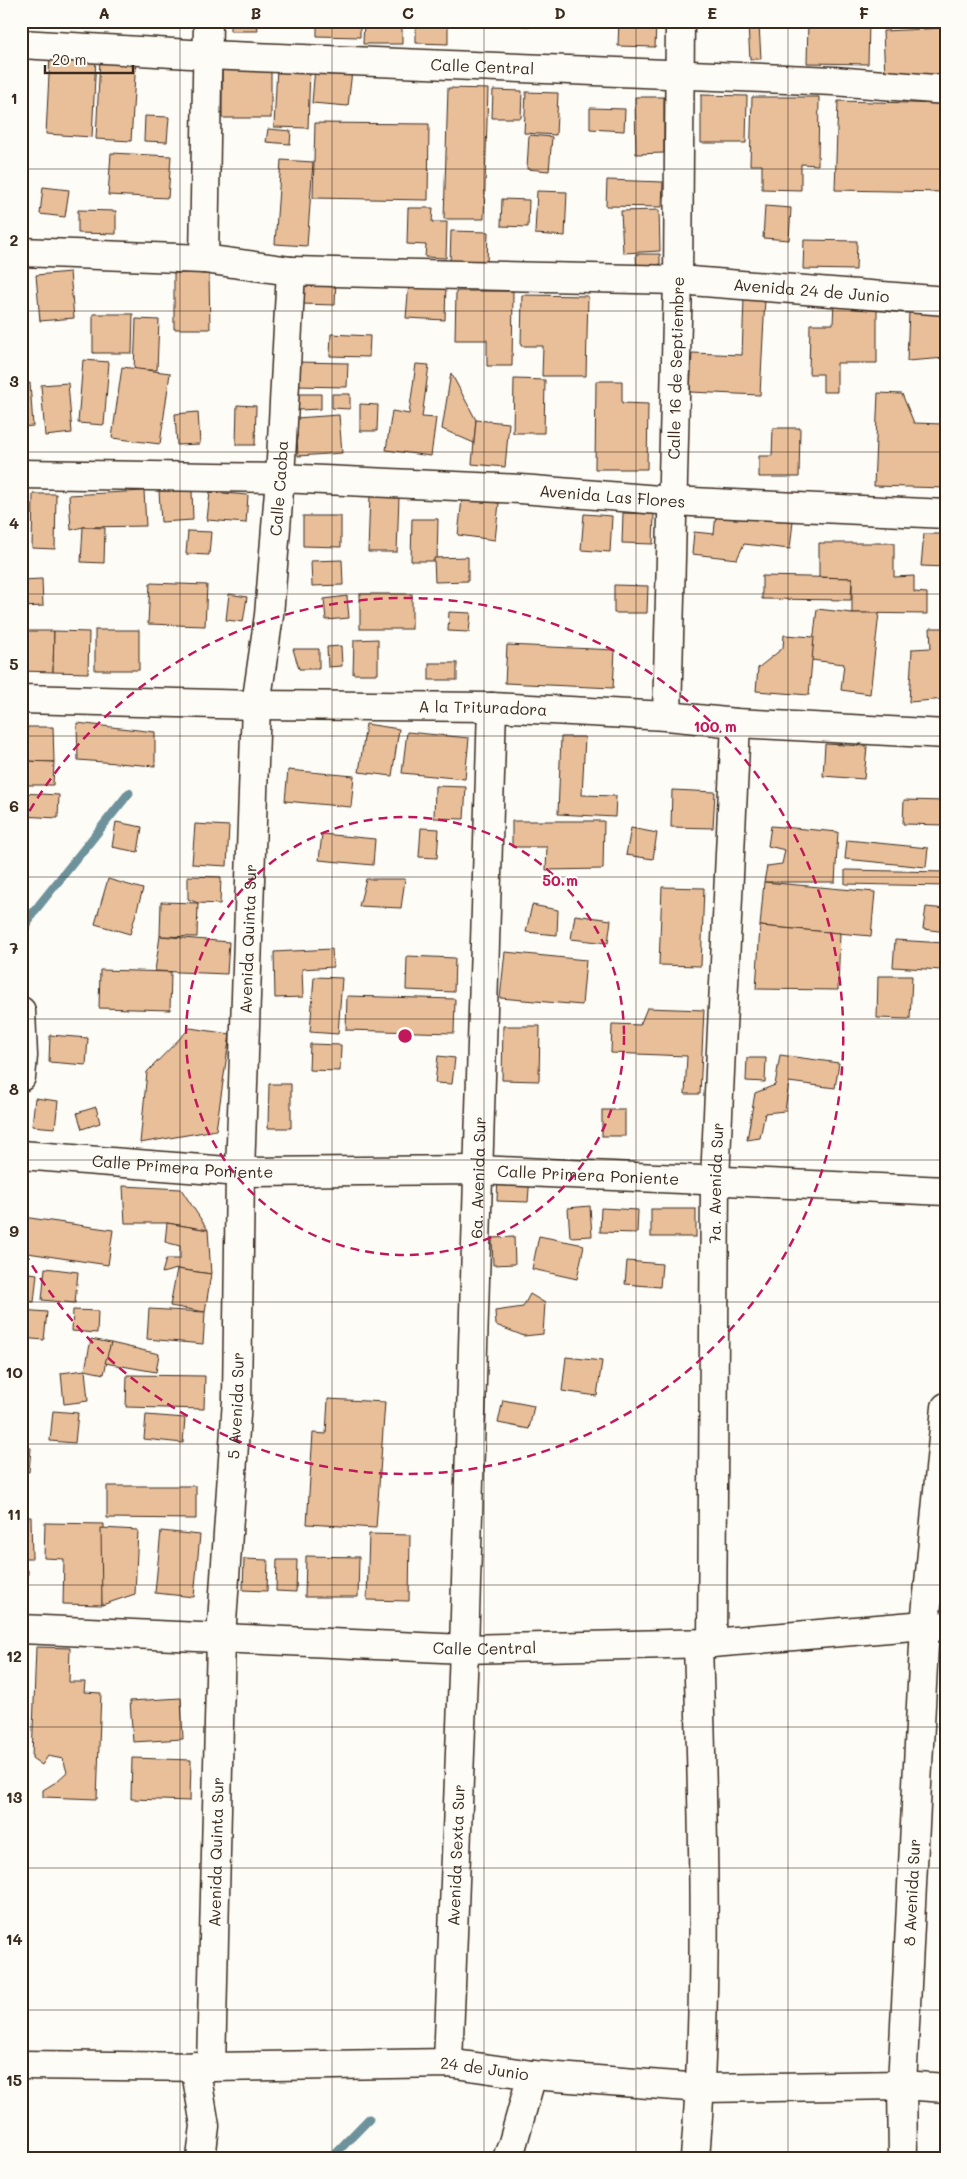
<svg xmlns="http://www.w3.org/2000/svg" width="967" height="2179" viewBox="0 0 967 2179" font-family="Mali,sans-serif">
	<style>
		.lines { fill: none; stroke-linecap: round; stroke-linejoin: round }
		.stream { stroke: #6d929b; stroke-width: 9 }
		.building { fill: #e9bf99; stroke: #3b2a1e }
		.minor-casing { stroke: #3b2a1e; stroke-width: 31 }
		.tertiary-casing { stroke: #3b2a1e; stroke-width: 31 }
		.minor { stroke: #fdfcf7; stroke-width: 28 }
		.tertiary { stroke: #fdfcf7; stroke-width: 28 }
		.grid { fill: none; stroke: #3b2a1e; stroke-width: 1; stroke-opacity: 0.55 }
		.ring { fill: none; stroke: #c2185b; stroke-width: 2.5; stroke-dasharray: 9 6 }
		.labels { text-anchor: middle; stroke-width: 4; stroke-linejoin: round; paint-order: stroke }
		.street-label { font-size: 16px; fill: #3b2a1e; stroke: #fdfcf7 }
		.centre { fill: #c2185b; stroke: #fdfcf7; stroke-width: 2.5 }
		.ring-label { font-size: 15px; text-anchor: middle; font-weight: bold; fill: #c2185b; stroke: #fdfcf7; stroke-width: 4; stroke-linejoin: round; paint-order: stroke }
		.neatline { fill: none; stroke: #3b2a1e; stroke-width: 2 }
		.grid-label { font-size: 16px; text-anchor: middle; font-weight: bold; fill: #3b2a1e }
	</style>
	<rect width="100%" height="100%" fill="#fdfcf7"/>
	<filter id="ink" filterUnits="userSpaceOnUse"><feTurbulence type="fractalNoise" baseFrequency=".02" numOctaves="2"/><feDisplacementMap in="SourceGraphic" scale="10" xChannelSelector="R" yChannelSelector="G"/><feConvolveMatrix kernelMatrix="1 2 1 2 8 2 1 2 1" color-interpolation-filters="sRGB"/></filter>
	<g filter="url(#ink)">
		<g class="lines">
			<g class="stream">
				<polyline points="21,937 32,914 129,793"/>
				<polyline points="331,2158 369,2119"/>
			</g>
		</g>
		<g class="building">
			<polygon points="230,21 257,21 258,31 230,31"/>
			<polygon points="317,21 360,21 360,37 317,36"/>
			<polygon points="364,21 402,21 402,44 363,44"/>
			<polygon points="416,21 448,21 448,44 416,43"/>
			<polygon points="522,21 585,21 585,27 522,26"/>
			<polygon points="619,21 669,21 669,24 656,24 655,47 618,46"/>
			<polygon points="808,21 869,21 868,64 807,63"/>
			<polygon points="759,25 761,59 750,59 748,26"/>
			<polygon points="946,28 946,74 885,77 883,31"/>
			<polygon points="50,55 96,57 92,137 46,134"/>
			<polygon points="100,58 136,59 131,141 96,139"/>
			<polygon points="277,67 310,68 308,128 274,127"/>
			<polygon points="315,67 352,71 348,106 312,103"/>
			<rect x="222" y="68" width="49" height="50"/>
			<polygon points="448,88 488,89 484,219 444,219"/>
			<polygon points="493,90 522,91 521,118 492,118"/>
			<polygon points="526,92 558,93 556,135 524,133"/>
			<polygon points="701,95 747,96 746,143 701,143"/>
			<polygon points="635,97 664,97 664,153 636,154"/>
			<polygon points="752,97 819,97 818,165 801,164 801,190 762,189 762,165 750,165"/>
			<polygon points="838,101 946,104 946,192 835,190"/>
			<polygon points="590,108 625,109 624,131 590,129"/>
			<polygon points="145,116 169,117 167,142 144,141"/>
			<polygon points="315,123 429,124 428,200 313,198"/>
			<polygon points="268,129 291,131 290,144 266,142"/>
			<polygon points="529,135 552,137 549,171 527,169"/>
			<polygon points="111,153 171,156 168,198 108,195"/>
			<polygon points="281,160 313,162 307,246 275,244"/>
			<polygon points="607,180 663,182 662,207 606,206"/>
			<polygon points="43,187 69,190 65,217 40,214"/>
			<rect x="21" y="189" width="8" height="47"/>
			<polygon points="537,191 567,192 565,236 535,234"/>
			<polygon points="502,199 529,200 528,227 501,226"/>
			<polygon points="765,206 791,208 789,240 763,238"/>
			<polygon points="408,208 433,208 432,222 447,222 446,258 425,257 426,245 407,244"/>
			<polygon points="78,210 116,211 116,234 78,233"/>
			<polygon points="659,210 660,251 623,253 621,211"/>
			<polygon points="451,231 488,232 487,265 450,264"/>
			<polygon points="804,240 857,241 856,270 803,269"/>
			<polygon points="636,254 660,254 660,274 637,274"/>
			<polygon points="70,272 74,318 40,321 36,275"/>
			<polygon points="174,273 209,273 210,329 174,329"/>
			<polygon points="303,276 336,278 335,305 302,304"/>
			<polygon points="409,282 446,284 445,320 406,318"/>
			<polygon points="456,291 513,291 512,366 487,366 487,340 455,340"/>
			<polygon points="522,295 588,296 586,376 542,376 543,346 521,346"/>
			<polygon points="744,298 765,299 760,395 690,392 692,353 742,355"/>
			<polygon points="834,302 877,303 877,363 837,363 837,392 823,392 823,374 809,374 810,324 833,324"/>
			<polygon points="909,311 946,313 946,358 907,361"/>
			<polygon points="93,314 133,314 132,353 93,353"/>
			<polygon points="136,319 159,320 157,370 134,370"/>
			<polygon points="331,334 370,336 369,357 330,356"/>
			<polygon points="83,360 109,362 104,425 78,423"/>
			<polygon points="296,362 348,363 347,387 295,386"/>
			<polygon points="416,364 429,365 422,417 436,418 431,456 386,450 392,411 409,414"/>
			<polygon points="122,367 170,373 160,444 112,438"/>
			<polygon points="451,373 476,420 474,443 442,429"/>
			<polygon points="514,379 545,380 544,433 513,433"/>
			<polygon points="596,381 622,381 622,403 648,404 647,469 595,469"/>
			<polygon points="30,383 33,426 21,427 21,384"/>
			<polygon points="68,383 72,433 45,436 41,385"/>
			<polygon points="878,393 902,394 914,423 942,424 941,439 946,439 946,488 874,486"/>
			<polygon points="298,394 321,394 321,409 298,410"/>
			<polygon points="332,394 350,394 350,409 332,408"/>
			<polygon points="360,404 378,405 377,431 360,431"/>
			<polygon points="237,405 256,406 255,445 236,445"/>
			<polygon points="198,412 200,444 177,445 175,414"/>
			<polygon points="339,415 342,453 298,456 296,418"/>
			<polygon points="476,420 509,423 505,467 472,464"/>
			<polygon points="773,428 800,428 799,477 759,477 759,456 772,456"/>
			<polygon points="192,490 193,520 161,522 159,491"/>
			<polygon points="144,491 146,526 83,527 71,530 69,495"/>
			<polygon points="210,492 248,495 246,523 207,520"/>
			<polygon points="33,494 56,494 55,549 32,548"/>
			<polygon points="370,495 399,496 397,552 368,552"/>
			<polygon points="462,499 499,503 495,540 458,535"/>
			<polygon points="623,513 654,514 653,544 622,543"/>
			<polygon points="584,514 612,516 610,552 581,550"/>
			<polygon points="716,514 793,521 790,549 744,544 737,559 692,554 694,532 714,534"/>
			<polygon points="303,516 341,516 341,547 303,546"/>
			<polygon points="412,519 438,519 437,561 411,561"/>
			<polygon points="83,527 105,528 104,563 81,562"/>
			<polygon points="188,531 211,532 209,555 186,554"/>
			<polygon points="924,534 946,534 946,567 921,566"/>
			<polygon points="819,543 894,543 894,577 914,576 914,592 927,593 927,614 852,613 852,578 819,577"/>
			<polygon points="468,557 468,581 435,582 434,558"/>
			<polygon points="342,560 343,585 312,586 311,561"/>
			<polygon points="762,576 852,578 851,600 762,599"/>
			<polygon points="42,579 43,606 21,607 21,580"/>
			<polygon points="150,583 207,585 205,626 148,624"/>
			<polygon points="614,585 648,586 647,613 614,613"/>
			<polygon points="229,594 247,597 243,622 226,620"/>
			<rect x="360" y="594" width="52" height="35"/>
			<polygon points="347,596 349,618 326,620 324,599"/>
			<polygon points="817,609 852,613 879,613 870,694 841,690 844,664 811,660"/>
			<polygon points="449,612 471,613 469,632 448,631"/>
			<polygon points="930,628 946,628 946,699 909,702 912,649 931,648"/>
			<rect x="95" y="630" width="44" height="40"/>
			<polygon points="23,631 54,631 53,672 21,671"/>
			<polygon points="54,631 89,632 88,673 53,672"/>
			<polygon points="784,635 814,637 809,695 756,691 758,668 783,648"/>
			<polygon points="378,639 378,674 353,674 354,640"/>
			<polygon points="507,645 615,650 613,688 505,683"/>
			<polygon points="341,646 342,666 328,667 327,647"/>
			<polygon points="293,649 319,649 319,669 299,669"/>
			<rect x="429" y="663" width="28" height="17"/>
			<polygon points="77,723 155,732 155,766 78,760"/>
			<polygon points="366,724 399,729 392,776 359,772"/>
			<polygon points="27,727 53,727 54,762 26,761"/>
			<polygon points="407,732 469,738 465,779 402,773"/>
			<polygon points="561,737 585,737 582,795 616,796 615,817 558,814"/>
			<polygon points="825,744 867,746 864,779 823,776"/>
			<polygon points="26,761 54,762 53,785 25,785"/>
			<polygon points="288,770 354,776 351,807 285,801"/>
			<polygon points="435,786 466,787 464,819 434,818"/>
			<polygon points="672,790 715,792 713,828 671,827"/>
			<polygon points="21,793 59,795 58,818 21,816"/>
			<polygon points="904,800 946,801 946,825 903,824"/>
			<polygon points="512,821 604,821 603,869 546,870 547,847 512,847"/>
			<polygon points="116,822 142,827 138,852 112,847"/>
			<polygon points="195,824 229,826 227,866 192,864"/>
			<polygon points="771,826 838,832 835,882 764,882 767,866 782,864 785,850 768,846"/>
			<polygon points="421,828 439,829 437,858 419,857"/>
			<polygon points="631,828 657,833 653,859 626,855"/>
			<polygon points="322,834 375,839 373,865 319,860"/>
			<polygon points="847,840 928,848 926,867 845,859"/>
			<polygon points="845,870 946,872 946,886 845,884"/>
			<polygon points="188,876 221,877 220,904 198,903 188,899"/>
			<polygon points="108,879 143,889 130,934 95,924"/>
			<polygon points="366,879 405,879 401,908 359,906"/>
			<polygon points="764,882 875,892 871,936 760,926"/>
			<polygon points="662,887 704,888 701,966 659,965"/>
			<polygon points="161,902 198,903 197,937 160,936"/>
			<polygon points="532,905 558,910 557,935 526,932"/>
			<polygon points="926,907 946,909 946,932 923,929"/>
			<polygon points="575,915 611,920 608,943 571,939"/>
			<polygon points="760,926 840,933 838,990 756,989"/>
			<polygon points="160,936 229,942 227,974 155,971"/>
			<polygon points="895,940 944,943 942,970 893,967"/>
			<polygon points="332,949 333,967 302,969 303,997 275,998 274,952"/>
			<polygon points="505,952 586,960 582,1005 500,998"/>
			<polygon points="407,956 455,958 454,992 406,990"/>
			<polygon points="100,970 171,972 170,1010 99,1008"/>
			<polygon points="878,976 912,976 910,1019 877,1018"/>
			<polygon points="314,977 342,978 338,1034 310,1032"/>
			<polygon points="347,996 455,999 454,1033 346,1030"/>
			<polygon points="647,1008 704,1010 700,1094 685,1094 687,1056 611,1053 612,1024 640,1025"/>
			<polygon points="503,1026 540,1026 539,1081 502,1080"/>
			<polygon points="190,1028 230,1034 216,1130 140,1143 147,1072"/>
			<polygon points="50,1035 88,1038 86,1065 49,1062"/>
			<polygon points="310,1044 341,1045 340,1071 309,1070"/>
			<polygon points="780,1055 839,1063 835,1088 789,1082 785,1111 765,1113 760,1138 747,1140 755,1093 775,1085"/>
			<polygon points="438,1056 455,1058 452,1084 435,1083"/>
			<polygon points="747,1058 766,1058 765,1082 746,1081"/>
			<polygon points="269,1084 291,1084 291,1128 268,1128"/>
			<polygon points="35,1098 58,1101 55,1128 32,1126"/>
			<polygon points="96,1107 100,1123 82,1129 77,1113"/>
			<rect x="602" y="1110" width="23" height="26"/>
			<polygon points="498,1174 530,1175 528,1202 497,1201"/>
			<polygon points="123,1186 181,1189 208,1230 167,1223 125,1223"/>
			<polygon points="590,1206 592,1236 570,1237 568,1208"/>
			<polygon points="601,1208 638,1210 637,1233 600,1232"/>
			<rect x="651" y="1209" width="45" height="28"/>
			<polygon points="23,1217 113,1230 108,1265 21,1252"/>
			<polygon points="167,1223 208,1230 211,1274 177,1269 162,1273 166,1259 180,1259 180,1246 165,1242"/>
			<polygon points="539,1236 584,1245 577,1279 532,1269"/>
			<polygon points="514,1237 515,1264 493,1265 492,1238"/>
			<polygon points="627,1261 662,1264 660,1287 625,1284"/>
			<polygon points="45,1268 78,1272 75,1303 42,1300"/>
			<polygon points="177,1269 211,1274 205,1312 170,1306"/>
			<polygon points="21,1272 37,1274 34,1302 21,1300"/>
			<polygon points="530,1294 545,1303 543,1334 524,1336 496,1325 495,1311 523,1307"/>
			<polygon points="149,1309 205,1312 203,1344 147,1339"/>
			<polygon points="21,1310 47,1312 44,1340 21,1338"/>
			<polygon points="73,1310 98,1311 97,1333 72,1331"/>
			<polygon points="91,1339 111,1343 104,1374 85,1370"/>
			<polygon points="111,1343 159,1354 156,1372 105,1363"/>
			<polygon points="566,1357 602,1361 597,1396 562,1391"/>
			<polygon points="85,1370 88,1401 64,1404 61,1373"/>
			<polygon points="127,1375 205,1376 204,1409 126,1407"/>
			<polygon points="328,1399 385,1402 376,1528 307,1524 313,1433 326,1434"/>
			<polygon points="503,1400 534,1406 529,1429 498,1423"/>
			<polygon points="53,1411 78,1413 75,1443 50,1441"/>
			<polygon points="146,1415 185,1418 183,1443 144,1439"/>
			<polygon points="21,1447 31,1448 29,1472 21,1471"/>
			<polygon points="107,1486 196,1486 196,1519 107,1518"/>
			<polygon points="21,1517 31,1517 32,1558 21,1558"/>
			<polygon points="45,1523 104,1524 102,1605 63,1604 64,1559 44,1558"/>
			<polygon points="101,1528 138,1530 135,1594 102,1605"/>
			<polygon points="161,1531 200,1535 194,1597 155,1593"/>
			<polygon points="369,1534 410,1535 409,1601 367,1600"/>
			<polygon points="306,1556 359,1557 358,1597 305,1597"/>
			<polygon points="244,1559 268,1560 267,1591 243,1590"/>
			<polygon points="277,1560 297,1560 296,1592 276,1591"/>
			<polygon points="21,1570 28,1570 27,1598 21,1598"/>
			<polygon points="36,1647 70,1648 69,1682 85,1682 84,1692 101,1693 97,1799 43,1797 43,1790 56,1782 67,1772 63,1759 48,1756 42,1765 32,1758"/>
			<polygon points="181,1698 183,1739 133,1742 130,1701"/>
			<polygon points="132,1758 191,1760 190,1801 131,1799"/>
		</g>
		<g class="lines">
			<g class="minor-casing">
				<g id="minor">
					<path id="s1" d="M21,44L207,55L834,81L946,90"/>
					<path id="s2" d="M21,252L204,259L291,271L678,280L946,301"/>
					<polyline points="204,259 208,21"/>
					<path id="s3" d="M21,474L280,478L521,489L672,501L946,514"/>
					<path id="s4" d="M667,716L678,280L680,21"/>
					<polyline points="21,1011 23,1056 21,1077"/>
					<path id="s5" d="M21,1155L240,1172L479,1170L946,1191"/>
					<path id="s6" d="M21,1629L464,1649L712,1643L925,1625L946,1627"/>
					<path id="s7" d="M712,1643L715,1180L736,723"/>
					<path id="s8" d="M448,2063L464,1649L492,707"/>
					<path id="s9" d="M21,2065L211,2067L448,2063L532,2075L701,2088L902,2085L946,2088"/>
					<polyline points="195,2066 205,2126 201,2158"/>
					<path id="s10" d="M211,2067L221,1637L237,1400L240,1172L256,705L269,615L280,478L291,271"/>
					<polyline points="507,2158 512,2146 532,2075"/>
					<path d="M695,2158C709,1987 703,1815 698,1644"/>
					<path id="s11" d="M903,2158L902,2085L925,1625L946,1407"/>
				</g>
			</g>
			<g class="tertiary-casing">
				<g id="tertiary">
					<path id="s12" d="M21,699L256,705L492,707L667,716L736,723L946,734"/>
				</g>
			</g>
			<use href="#minor" class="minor"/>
			<use href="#tertiary" class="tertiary"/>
		</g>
	</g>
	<path class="grid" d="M180,21V2158M332,21V2158M484,21V2158M636,21V2158M788,21V2158M21,169H946M21,311H946M21,452H946M21,594H946M21,736H946M21,877H946M21,1019H946M21,1160H946M21,1302H946M21,1444H946M21,1585H946M21,1727H946M21,1868H946M21,2010H946"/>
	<g class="ring">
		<circle cx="405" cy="1036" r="219"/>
		<path d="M22 824A438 438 0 1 1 22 1248"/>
	</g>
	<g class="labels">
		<g class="street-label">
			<text dy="6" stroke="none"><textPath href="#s1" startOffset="462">Calle Central</textPath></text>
			<text dy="6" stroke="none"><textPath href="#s2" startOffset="792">Avenida 24 de Junio</textPath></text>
			<text dy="6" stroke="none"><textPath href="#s4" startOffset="348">Calle 16 de Septiembre</textPath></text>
			<text dy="6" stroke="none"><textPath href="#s10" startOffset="1581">Calle Caoba</textPath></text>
			<text dy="6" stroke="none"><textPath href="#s3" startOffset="592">Avenida Las Flores</textPath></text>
			<text dy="6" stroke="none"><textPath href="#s12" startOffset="462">A la Trituradora</textPath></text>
			<text dy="6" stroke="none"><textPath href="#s10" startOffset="1129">Avenida Quinta Sur</textPath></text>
			<text dy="6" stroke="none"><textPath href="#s5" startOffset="162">Calle Primera Poniente</textPath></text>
			<text dy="6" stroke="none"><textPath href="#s5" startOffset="568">Calle Primera Poniente</textPath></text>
			<text dy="6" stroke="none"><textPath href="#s8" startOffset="886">6a. Avenida Sur</textPath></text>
			<text dy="6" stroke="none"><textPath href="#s7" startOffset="460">7a. Avenida Sur</textPath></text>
			<text dy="6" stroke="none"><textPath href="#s10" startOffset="662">5 Avenida Sur</textPath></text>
			<text dy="6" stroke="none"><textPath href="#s6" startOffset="464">Calle Central</textPath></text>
			<text dy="6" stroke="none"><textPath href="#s10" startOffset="215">Avenida Quinta Sur</textPath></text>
			<text dy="6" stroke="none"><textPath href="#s8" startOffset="208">Avenida Sexta Sur</textPath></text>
			<text dy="6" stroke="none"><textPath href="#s11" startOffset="266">8 Avenida Sur</textPath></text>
			<text dy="6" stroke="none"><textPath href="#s9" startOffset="464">24 de Junio</textPath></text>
		</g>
	</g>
	<circle cx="405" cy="1036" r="8" class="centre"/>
	<g class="ring-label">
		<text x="715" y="732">100 m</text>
		<text x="560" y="886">50 m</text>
	</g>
	<rect width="967" height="2179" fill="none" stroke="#fdfcf7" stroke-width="55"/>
	<path d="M45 65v8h88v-8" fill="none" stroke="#3b2a1e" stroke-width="2.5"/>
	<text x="52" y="65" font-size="15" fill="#3b2a1e" stroke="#fdfcf7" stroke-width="4" paint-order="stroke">20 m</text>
	<rect x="28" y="28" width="912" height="2124" class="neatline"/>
	<g class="grid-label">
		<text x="104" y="19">A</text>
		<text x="256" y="19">B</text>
		<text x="408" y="19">C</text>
		<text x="560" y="19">D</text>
		<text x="712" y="19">E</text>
		<text x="864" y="19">F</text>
		<text x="14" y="104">1</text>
		<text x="14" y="246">2</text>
		<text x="14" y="387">3</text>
		<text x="14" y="529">4</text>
		<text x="14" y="670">5</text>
		<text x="14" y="812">6</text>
		<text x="14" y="954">7</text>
		<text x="14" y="1095">8</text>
		<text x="14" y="1237">9</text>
		<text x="14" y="1378">10</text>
		<text x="14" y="1520">11</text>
		<text x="14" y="1662">12</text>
		<text x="14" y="1803">13</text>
		<text x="14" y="1945">14</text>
		<text x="14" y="2086">15</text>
	</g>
</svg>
